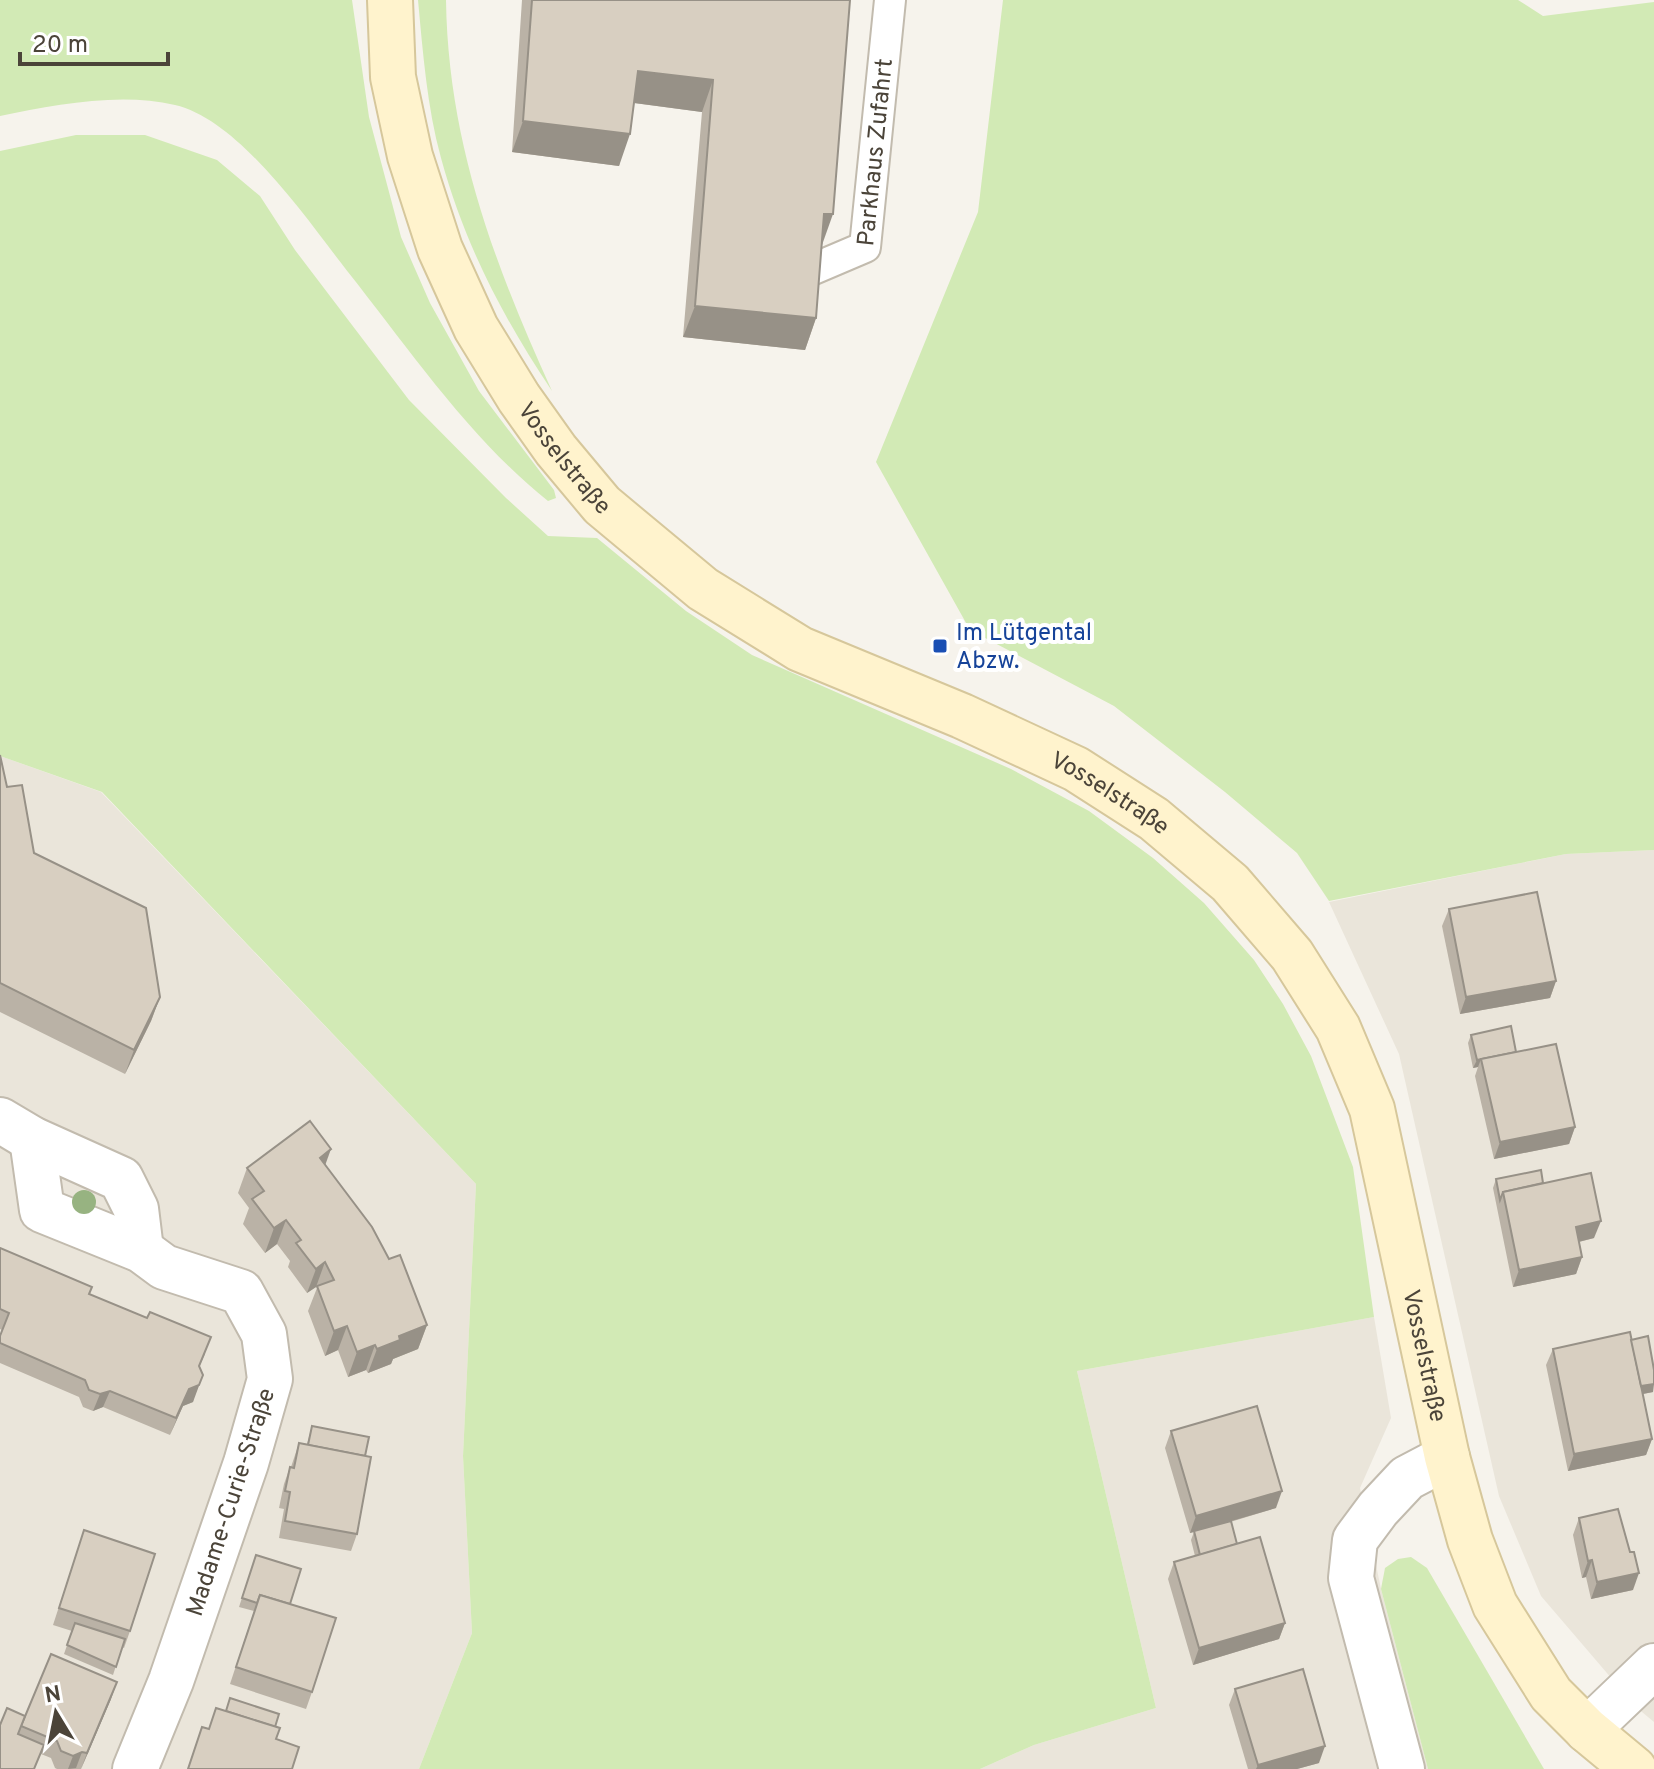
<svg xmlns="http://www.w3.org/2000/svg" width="1654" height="1769" viewBox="0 0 1654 1769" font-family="Overpass,sans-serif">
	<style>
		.residential { fill: #eae5da }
		.green { fill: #d2eab5 }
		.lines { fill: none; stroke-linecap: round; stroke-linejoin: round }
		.lane-casing { stroke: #c2bbae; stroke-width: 34 }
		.street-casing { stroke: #c2bbae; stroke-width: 48 }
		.secondary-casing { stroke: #d6c79b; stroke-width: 48 }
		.lane { stroke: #fff; stroke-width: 30 }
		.street { stroke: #fff; stroke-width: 44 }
		.secondary { stroke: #fff3cd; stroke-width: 44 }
		.tree { fill: #97b381 }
		.wall { fill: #bab2a6 }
		.shaded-wall { fill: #979187 }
		.building { fill: #d8cfc1; stroke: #979187; stroke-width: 2 }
		.transit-dot { fill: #1a4fb4; stroke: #fff; stroke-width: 3 }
		.labels { text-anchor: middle; stroke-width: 8; stroke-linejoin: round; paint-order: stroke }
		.street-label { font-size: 24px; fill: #4b4439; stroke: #fff }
		.transit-label { font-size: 24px; fill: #164399; stroke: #fff; text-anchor: start }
	</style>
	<rect width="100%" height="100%" fill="#f6f3ec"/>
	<g class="residential">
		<polygon points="0,756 101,792 476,1184 463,1456 472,1633 419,1769 0,1769"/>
		<polygon points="1654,850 1654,1722 1636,1707 1541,1596 1499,1496 1399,1054 1329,902 1566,854"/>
		<polygon points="1374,1317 1391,1418 1360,1488 1381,1589 1428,1769 980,1769 1034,1745 1156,1708 1077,1371"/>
	</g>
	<g class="green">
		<path d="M0,0H352L369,117L401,237L430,303L479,391L554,490L556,498L548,501C470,439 409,349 348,272C308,221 240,120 175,105C119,92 55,105 0,116Z"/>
		<path d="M418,0H446C448,141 494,264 552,391C502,316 465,245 441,158C427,107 423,53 418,0Z"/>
		<polygon points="1003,0 1518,0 1543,16 1654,2 1654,850 1566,854 1329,901 1297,853 1225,792 1114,706 970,630 876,462 978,212"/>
		<polygon points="76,135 145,135 217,160 260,196 295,250 409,400 506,498 548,536 597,538 686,611 752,655 1011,769 1089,811 1153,858 1204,903 1254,960 1283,1004 1311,1056 1353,1167 1374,1317 1077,1371 1156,1708 1034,1745 980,1769 419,1769 472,1633 463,1456 476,1184 102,792 0,756 0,151"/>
		<polygon points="1411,1557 1427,1568 1544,1769 1428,1769 1381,1589 1385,1568 1398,1559"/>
	</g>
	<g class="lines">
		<g class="lane-casing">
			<g id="lane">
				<path id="s1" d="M811,270L865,247L890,0"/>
			</g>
		</g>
		<g class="street-casing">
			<g id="street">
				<polyline points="0,1120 32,1139 121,1179 136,1209 141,1250"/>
				<polyline points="32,1139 42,1210 141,1250 164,1267 241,1292 264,1334 270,1379 246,1463 171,1681 135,1769"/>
				<polyline points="1587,1730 1654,1666"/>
				<polyline points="1402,1769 1351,1578 1355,1540 1378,1509 1407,1478 1447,1457"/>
			</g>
		</g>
		<g class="secondary-casing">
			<g id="secondary">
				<path id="s2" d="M390,0L393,77L410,156L440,249L476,328L519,398L556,450L602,505L703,589L800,649L962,716L1076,769L1154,819L1230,883L1292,955L1338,1028L1372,1109L1447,1457L1470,1540L1495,1605L1551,1694L1587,1730L1634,1769"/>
			</g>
		</g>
		<use href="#lane" class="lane"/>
		<use href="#street" class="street"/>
		<use href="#secondary" class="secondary"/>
	</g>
	<circle class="tree" cx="84" cy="1202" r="12"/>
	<g class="wall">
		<polygon points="522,0 850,0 822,244 816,318 805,350 683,337 702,112 634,103 619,166 512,152"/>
		<polygon points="0,755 7,787 34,853 160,997 151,1021 125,1074 0,1012"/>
		<polygon points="1449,909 1556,981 1550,998 1460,1014 1442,926"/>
		<polygon points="1471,1035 1516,1052 1575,1127 1569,1144 1494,1159 1475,1076 1478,1067 1473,1068 1468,1043"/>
		<polygon points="325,1165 389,1259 427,1325 418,1349 393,1359 391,1364 368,1373 366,1370 348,1377 338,1350 325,1356 308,1311 317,1288 316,1287 307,1293 288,1267 290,1261 277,1244 265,1253 243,1224 249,1208 238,1193 247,1168"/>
		<polygon points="1496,1179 1594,1238 1579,1242 1582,1257 1576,1274 1513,1287 1493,1188"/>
		<polygon points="0,1248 205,1354 199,1367 193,1402 183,1406 170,1435 103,1407 93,1411 83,1407 79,1397 0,1363 0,1336 2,1330 0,1329"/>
		<polygon points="1553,1349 1653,1392 1643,1394 1652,1439 1646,1455 1568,1471 1546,1365"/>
		<polygon points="312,1426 365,1456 357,1534 351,1551 279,1538 284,1509 279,1508 284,1484 290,1467 291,1467 299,1443 307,1444"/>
		<polygon points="1171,1431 1276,1508 1227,1523 1237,1544 1285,1623 1279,1639 1193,1665 1168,1579 1174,1562 1195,1556 1191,1540 1194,1532 1190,1533 1165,1448"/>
		<polygon points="1579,1518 1633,1590 1591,1599 1586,1577 1582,1578 1573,1535"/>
		<polygon points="84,1530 130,1631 124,1648 122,1647 113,1675 64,1654 72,1631 53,1625"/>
		<polygon points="256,1555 290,1604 312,1692 306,1709 230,1684 254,1611 239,1607"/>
		<polygon points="1235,1689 1319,1763 1297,1769 1248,1769 1229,1705"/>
		<polygon points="111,1699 81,1769 57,1769 55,1768 51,1758 41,1754 0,1769 25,1716"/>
	</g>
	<g class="shaded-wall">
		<polygon points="638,71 713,80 702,112 627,102"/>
		<polygon points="523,121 630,134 619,166 512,152"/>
		<polygon points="824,214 833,214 822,245"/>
		<polygon points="695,306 816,318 805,350 683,337"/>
		<polygon points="1556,981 1550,998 1460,1014 1466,997"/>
		<polygon points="160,997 151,1021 125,1074 134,1050"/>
		<polygon points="1481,1059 1478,1067 1473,1068 1477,1060"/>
		<polygon points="1575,1127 1569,1144 1494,1159 1500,1142"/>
		<polygon points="331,1149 322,1174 320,1158"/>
		<polygon points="286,1220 277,1244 265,1253 274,1228"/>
		<polygon points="1601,1221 1594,1238 1570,1244 1576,1227"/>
		<polygon points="1582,1257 1576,1274 1513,1287 1519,1270"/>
		<polygon points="325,1262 316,1287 307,1293 316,1269"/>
		<polygon points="427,1325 418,1349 393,1359 391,1364 368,1373 377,1349 399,1336"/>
		<polygon points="347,1326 338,1350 325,1356 334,1331"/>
		<polygon points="375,1345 366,1370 348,1377 357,1352"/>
		<polygon points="203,1375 193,1402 183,1406 170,1435 189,1389"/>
		<polygon points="1654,1384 1653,1392 1632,1396 1635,1387"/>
		<polygon points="110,1391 103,1407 93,1411 100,1394"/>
		<polygon points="1652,1439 1646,1455 1568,1471 1574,1454"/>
		<polygon points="1282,1491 1276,1508 1190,1533 1196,1516"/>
		<polygon points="1592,1560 1586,1577 1582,1578 1588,1561"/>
		<polygon points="1639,1573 1633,1590 1591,1599 1597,1582"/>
		<polygon points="1285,1623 1279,1639 1193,1665 1199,1648"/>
		<polygon points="117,1682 111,1699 81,1769 87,1753"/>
		<polygon points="1325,1746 1319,1763 1297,1769 1256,1769 1258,1765"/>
		<polygon points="82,1752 76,1768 68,1769 73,1756"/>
	</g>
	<g class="building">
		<polygon points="532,0 850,0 833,214 824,214 816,318 695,306 713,80 638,71 630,134 523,121"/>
		<polygon points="0,755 7,787 22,785 34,853 146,908 160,997 134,1050 0,983"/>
		<polygon points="1537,892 1556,981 1466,997 1449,909"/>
		<polygon points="1511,1026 1516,1052 1477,1060 1471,1035"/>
		<polygon points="1556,1044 1575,1127 1500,1142 1481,1059"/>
		<polygon points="310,1121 331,1149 320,1158 372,1227 389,1259 400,1255 427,1325 399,1336 400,1340 377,1349 375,1345 357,1352 347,1326 334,1331 317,1286 334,1280 325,1262 316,1269 296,1243 301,1240 286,1220 274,1228 252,1199 264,1191 247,1168"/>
		<polygon points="1541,1170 1543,1183 1503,1192 1500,1200 1496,1179"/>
		<polygon points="1591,1173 1601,1221 1576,1227 1582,1257 1519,1270 1503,1192"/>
		<polygon points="0,1248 92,1287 89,1294 147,1318 150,1312 211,1337 199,1366 203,1375 199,1385 189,1389 176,1418 110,1391 100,1394 89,1390 85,1380 0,1343 0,1336 9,1313 0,1309"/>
		<polygon points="1630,1332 1652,1439 1574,1454 1553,1349"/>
		<polygon points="1648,1336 1654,1370 1654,1384 1641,1386 1631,1340"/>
		<polygon points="1257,1406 1282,1491 1196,1516 1171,1431"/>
		<polygon points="312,1426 369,1437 365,1456 308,1445"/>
		<polygon points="299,1443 371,1457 357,1534 285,1521 290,1492 285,1491 290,1467 294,1468"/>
		<polygon points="1618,1509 1630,1552 1634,1552 1639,1573 1597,1582 1592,1560 1588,1561 1579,1518"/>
		<polygon points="1231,1521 1237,1544 1200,1555 1194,1531"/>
		<polygon points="84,1530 155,1554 130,1631 59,1608"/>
		<polygon points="1260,1537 1285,1623 1199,1648 1174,1562"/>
		<polygon points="256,1555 301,1569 290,1604 260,1595 257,1603 242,1598"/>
		<polygon points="260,1595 336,1618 312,1692 236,1667"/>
		<polygon points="75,1623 125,1639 116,1667 67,1645"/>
		<polygon points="51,1654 117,1682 87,1753 82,1752 73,1756 61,1751 57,1741 21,1726"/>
		<polygon points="1303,1669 1325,1746 1258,1765 1235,1689"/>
		<polygon points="230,1698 279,1714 275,1727 226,1711"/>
		<polygon points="7,1708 25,1716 18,1734 44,1745 34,1769 0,1769 0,1725"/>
		<polygon points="216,1708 280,1728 276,1739 299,1747 292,1769 188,1769 202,1727 209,1729"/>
	</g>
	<rect class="transit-dot" x="932" y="638" width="16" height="16" rx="4"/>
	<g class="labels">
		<g class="street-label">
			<text dy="8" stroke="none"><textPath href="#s1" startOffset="154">Parkhaus Zufahrt</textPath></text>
			<text dy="8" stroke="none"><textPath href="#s2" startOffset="500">Vosselstraße</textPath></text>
			<text dy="8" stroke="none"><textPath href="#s2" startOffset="1148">Vosselstraße</textPath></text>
			<text dy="8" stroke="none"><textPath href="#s2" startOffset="1820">Vosselstraße</textPath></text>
			<text transform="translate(230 1502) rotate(-72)" y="8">Madame-Curie-Straße</text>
		</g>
		<g class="transit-label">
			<text x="956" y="640">Im Lütgental<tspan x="956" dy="28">Abzw.</tspan></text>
		</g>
	</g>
	<g transform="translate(56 1713) rotate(350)" stroke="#ffffff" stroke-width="6" paint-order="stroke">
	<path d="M0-6L14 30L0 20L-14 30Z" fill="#4b4439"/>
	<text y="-12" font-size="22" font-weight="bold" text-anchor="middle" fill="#4b4439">N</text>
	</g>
	<path d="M20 52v12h148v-12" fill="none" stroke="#4b4439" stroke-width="4"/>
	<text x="32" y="52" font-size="24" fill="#4b4439" stroke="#ffffff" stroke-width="6" paint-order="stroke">20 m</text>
</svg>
